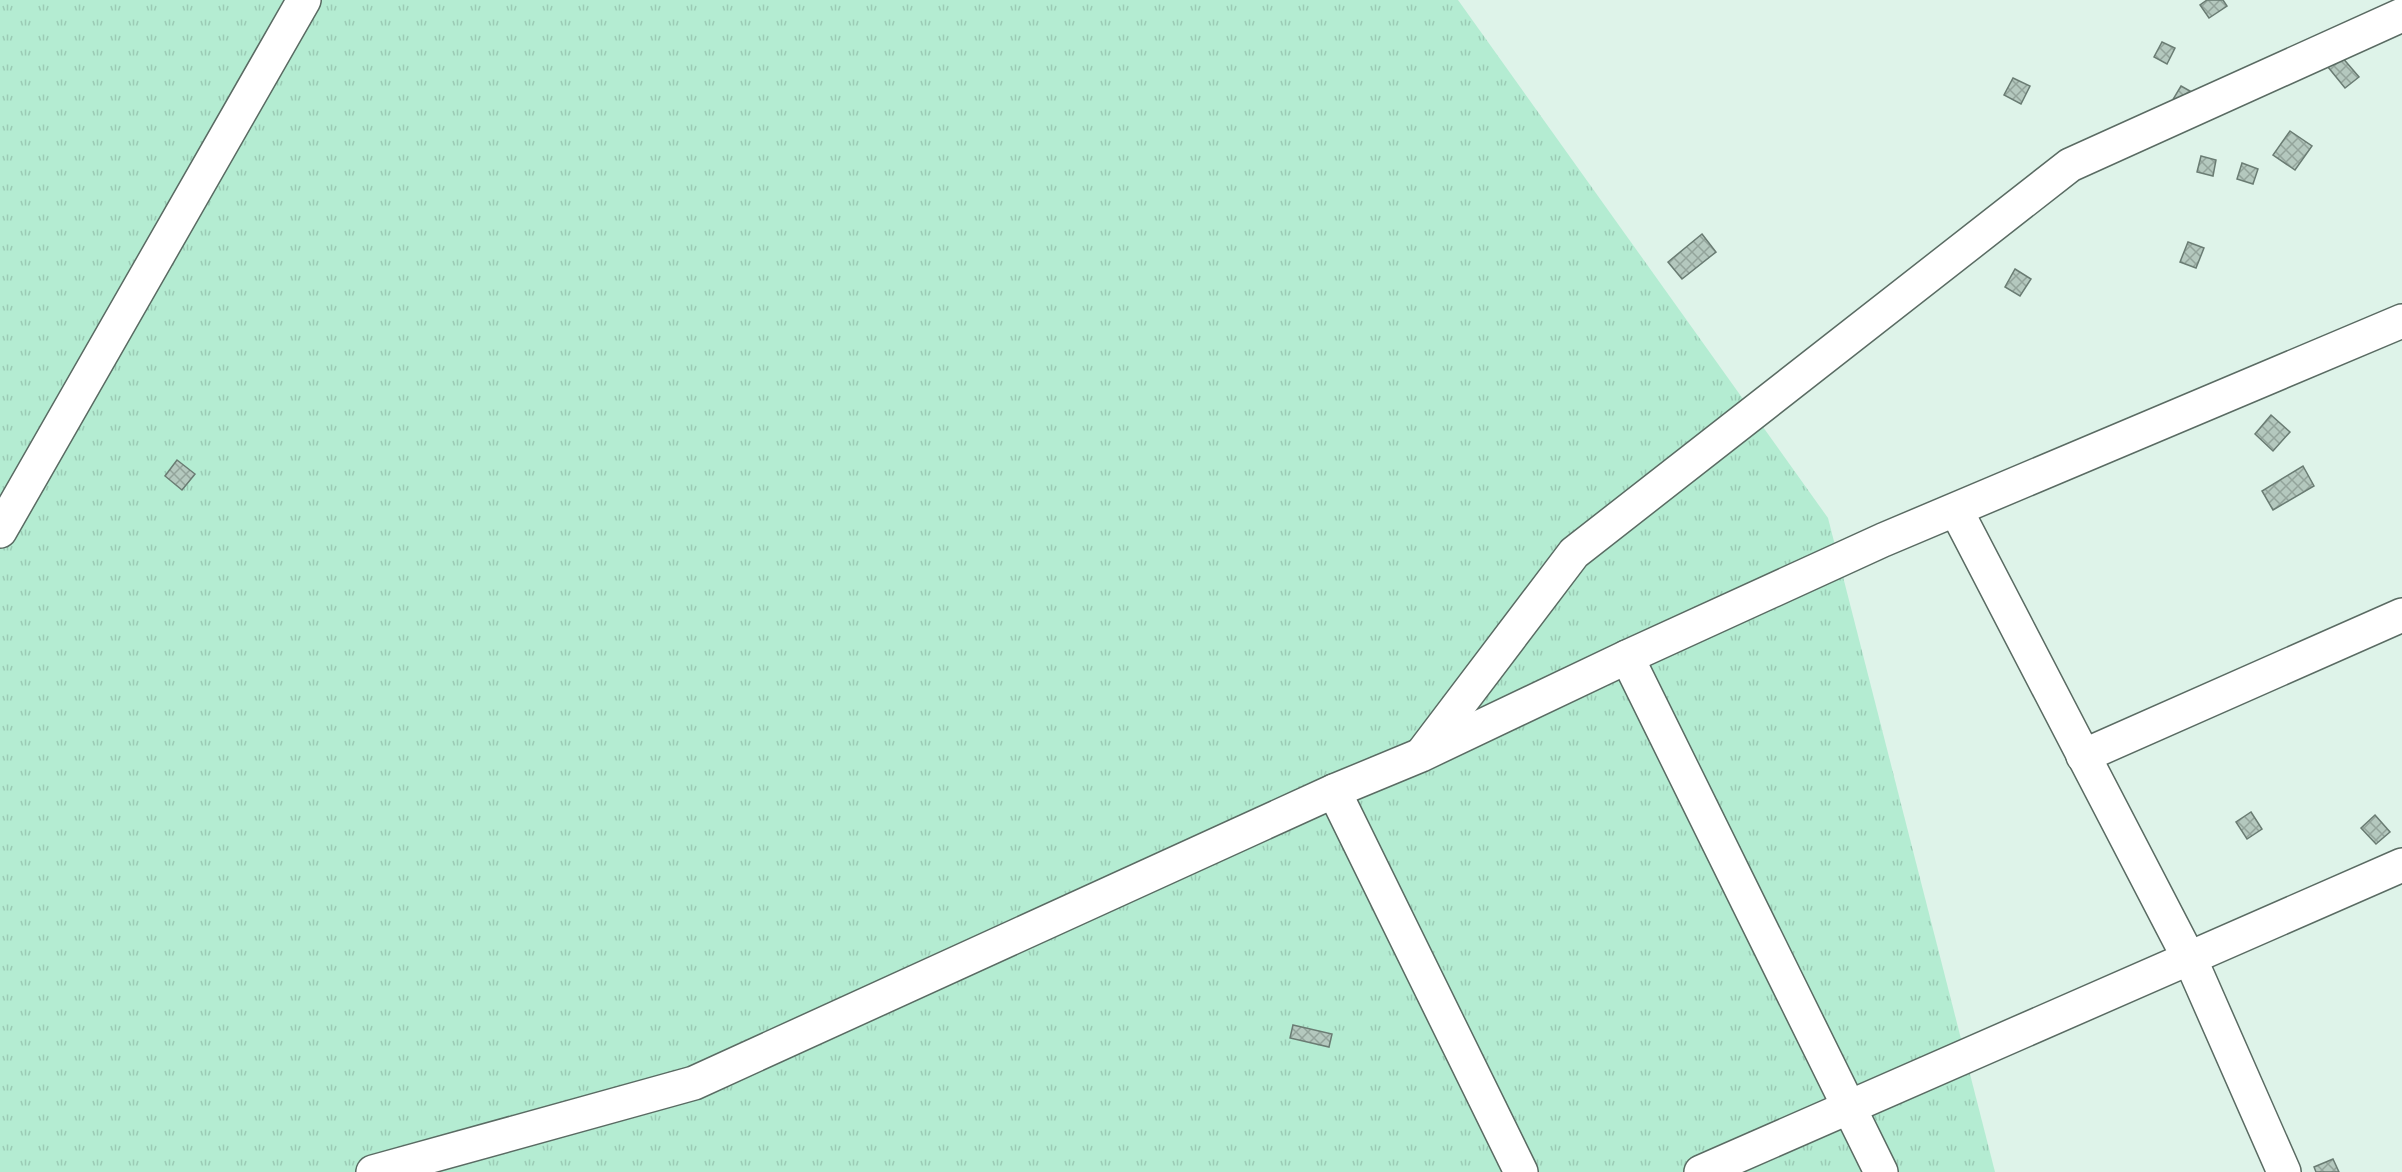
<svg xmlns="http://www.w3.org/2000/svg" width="2402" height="1172" viewBox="0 0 2402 1172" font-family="Mulish,sans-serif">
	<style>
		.grass { fill: url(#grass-tufts) }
		.building { fill: url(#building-cross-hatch); stroke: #6a7c73; stroke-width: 1.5 }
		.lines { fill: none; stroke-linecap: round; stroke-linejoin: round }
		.minor-casing { stroke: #5a6b63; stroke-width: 36 }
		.minor { stroke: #fff; stroke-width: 33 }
	</style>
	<defs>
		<pattern id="grass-tufts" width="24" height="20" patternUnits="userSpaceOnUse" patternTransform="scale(1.5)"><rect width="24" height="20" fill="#b4ecd2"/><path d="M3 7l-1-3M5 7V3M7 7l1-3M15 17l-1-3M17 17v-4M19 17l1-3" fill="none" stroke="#9bcbb5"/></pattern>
		<pattern id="building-cross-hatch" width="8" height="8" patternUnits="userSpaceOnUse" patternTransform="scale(1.5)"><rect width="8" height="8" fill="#b4c8be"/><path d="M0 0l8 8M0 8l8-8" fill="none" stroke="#93a49b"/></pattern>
	</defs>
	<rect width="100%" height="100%" fill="#def3e9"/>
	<polygon class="grass" points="0,0 1458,0 1828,518 1995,1172 0,1172"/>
	<g class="building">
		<polygon points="2207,0 2223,0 2227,6 2209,18 2200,5"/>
		<polygon points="2162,42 2175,48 2167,64 2154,57"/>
		<polygon points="2341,56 2359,77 2345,88 2328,67"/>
		<polygon points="2013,78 2030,86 2021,104 2004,95"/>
		<polygon points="2181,86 2197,95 2172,101"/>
		<polygon points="2290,131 2312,146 2295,170 2273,155"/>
		<polygon points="2201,156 2216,160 2213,176 2197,172"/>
		<polygon points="2242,163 2258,169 2253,184 2237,179"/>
		<polygon points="1702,234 1716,252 1682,279 1668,262"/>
		<polygon points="2188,242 2204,248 2196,268 2180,262"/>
		<polygon points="2015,269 2031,279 2020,296 2005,287"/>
		<polygon points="2271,415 2290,432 2273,451 2255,434"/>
		<polygon points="177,460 195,474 182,490 165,476"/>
		<polygon points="2303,466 2314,486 2273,510 2262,491"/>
		<polygon points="2251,812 2262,829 2247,839 2236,822"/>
		<polygon points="2375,815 2390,832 2376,844 2361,828"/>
		<polygon points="1293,1025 1332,1034 1329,1047 1290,1038"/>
		<polygon points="2333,1159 2339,1172 2316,1172 2314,1167"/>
	</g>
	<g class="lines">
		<g class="minor-casing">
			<g id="minor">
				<polyline points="1956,510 2196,972 2284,1172"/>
				<polyline points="0,531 304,0"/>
				<polyline points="1627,657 1881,1172"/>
				<polyline points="1424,751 1574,553 2070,165 2402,15"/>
				<polyline points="2083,756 2402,615"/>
				<polyline points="1334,791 1521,1172"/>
				<polyline points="373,1172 694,1083 1334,791 1421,755 1627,657 1883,540 2402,321"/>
				<polyline points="1701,1172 2402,865"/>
			</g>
		</g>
		<use href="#minor" class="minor"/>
	</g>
</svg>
